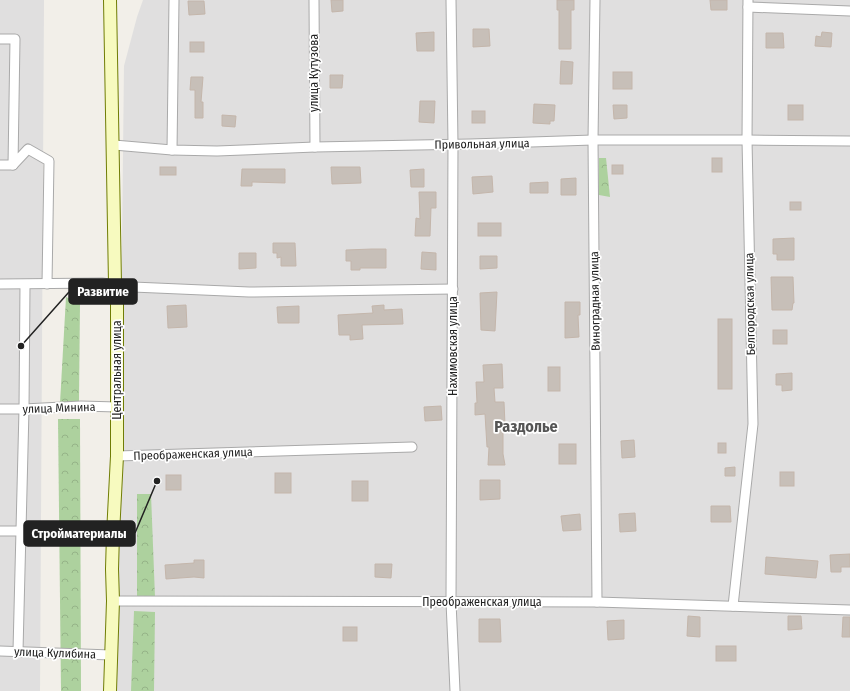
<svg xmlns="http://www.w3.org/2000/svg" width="850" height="691" viewBox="0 0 850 691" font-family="'Fira Sans Condensed',sans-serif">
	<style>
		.residential { fill: #e0dfdf }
		.forest { fill: url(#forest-crowns) }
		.building { fill: #c7bfb8; stroke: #c4b6ab }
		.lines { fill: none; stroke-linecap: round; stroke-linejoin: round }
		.minor-casing { stroke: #a9a9a9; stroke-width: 11 }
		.secondary-casing { stroke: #707d05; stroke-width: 14 }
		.minor { stroke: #fff; stroke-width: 9 }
		.secondary { stroke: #f7fabf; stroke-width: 12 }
		.labels { text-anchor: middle; stroke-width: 3.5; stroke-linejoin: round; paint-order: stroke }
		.street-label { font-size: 12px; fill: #222; stroke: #fff }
		.district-label { font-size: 16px; font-weight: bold; fill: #555; stroke: #fff }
		.leader { fill: none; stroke: #222; stroke-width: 1.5 }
		.callout-dot { fill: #222; stroke: #fff; stroke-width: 1.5 }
		.callout { fill: #222; stroke: #222; stroke-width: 1.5 }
		.callout-label { font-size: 13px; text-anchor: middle; font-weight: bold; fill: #fff }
	</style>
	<defs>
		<pattern id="forest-crowns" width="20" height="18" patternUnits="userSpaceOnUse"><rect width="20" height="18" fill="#add19e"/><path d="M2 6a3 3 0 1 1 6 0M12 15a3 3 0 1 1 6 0" fill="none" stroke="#95b388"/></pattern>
	</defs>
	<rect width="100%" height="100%" fill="#f2efe9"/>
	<g class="residential">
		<polygon points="0,0 44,0 40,691 0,691"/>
		<polygon points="143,0 850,0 850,691 117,691 124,66 137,17"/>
	</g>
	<g class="forest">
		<polygon points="599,158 606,158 610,197 599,195"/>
		<polygon points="66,297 80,303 79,402 60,403"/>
		<polygon points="58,419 80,419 81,691 61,691"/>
		<polygon points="137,494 151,494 155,597 137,597"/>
		<polygon points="134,611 155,612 154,691 131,691"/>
	</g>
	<g class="building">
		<polygon points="331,0 343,0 343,11 332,12"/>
		<polygon points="557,0 574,0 574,10 571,10 571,49 559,49 559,10 557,10"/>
		<polygon points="710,0 727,0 727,10 711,10"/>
		<polygon points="188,1 204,1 205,14 189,15"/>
		<polygon points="473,29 489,29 490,46 473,47"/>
		<polygon points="434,32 434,51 417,51 416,33"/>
		<polygon points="822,32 832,33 831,47 815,46 816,36 821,37"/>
		<polygon points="766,33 783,33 784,48 766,48"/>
		<rect x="190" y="42" width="14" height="10"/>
		<polygon points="561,61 573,62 572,84 560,84"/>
		<rect x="613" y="72" width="19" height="17"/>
		<polygon points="330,75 343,75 342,88 330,88"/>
		<polygon points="191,77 203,77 201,102 203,102 203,118 195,118 195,90 190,90"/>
		<polygon points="420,101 435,101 434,123 419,122"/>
		<polygon points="534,104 555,105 554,121 550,121 550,124 533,123"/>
		<polygon points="613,105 627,105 627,118 614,119"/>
		<rect x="788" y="105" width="15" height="15"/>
		<rect x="472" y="111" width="13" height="12"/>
		<polygon points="222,115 236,116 235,127 222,126"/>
		<rect x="712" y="158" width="10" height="14"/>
		<rect x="612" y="165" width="11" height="9"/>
		<rect x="160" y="167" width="16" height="8"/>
		<polygon points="331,167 360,167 361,183 332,184"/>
		<polygon points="242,169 285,169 285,183 252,182 252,186 241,186"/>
		<polygon points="424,169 424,187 411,187 410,170"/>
		<polygon points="492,176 493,192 473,194 472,177"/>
		<polygon points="576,178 576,195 561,195 561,179"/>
		<polygon points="548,182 548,193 530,193 530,183"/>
		<polygon points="419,192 436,192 436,208 431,208 430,236 415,236 416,218 420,219"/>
		<rect x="790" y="202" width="11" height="8"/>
		<rect x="478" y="223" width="23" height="13"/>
		<polygon points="794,238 794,260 777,260 777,254 773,254 773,239"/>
		<polygon points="273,243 295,243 296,266 281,266 281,257 277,258 277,253 273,253"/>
		<polygon points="372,249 386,249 386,268 360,268 360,270 351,270 351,261 346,261 346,250"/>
		<polygon points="422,252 436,253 436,270 421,269"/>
		<polygon points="239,253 256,253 256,268 239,269"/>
		<polygon points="480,256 497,256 497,268 480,269"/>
		<polygon points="771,277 793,277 794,303 793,303 792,310 772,310"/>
		<polygon points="497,292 495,331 481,330 480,293"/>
		<polygon points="565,302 580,302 580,315 578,315 579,337 565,338"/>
		<polygon points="186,305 187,327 168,328 167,306"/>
		<polygon points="384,305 384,310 402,309 403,324 362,325 363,339 350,340 350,335 339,335 338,315 373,313 372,306"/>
		<polygon points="299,306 299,323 278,323 277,307"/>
		<rect x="718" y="319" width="14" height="70"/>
		<rect x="773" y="330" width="14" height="14"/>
		<polygon points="502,364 503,388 494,388 495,402 504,402 505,425 503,425 503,454 505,465 488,465 489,447 487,447 485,414 475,415 475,403 477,403 476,382 484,382 483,365"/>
		<rect x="548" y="367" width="12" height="24"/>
		<polygon points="792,373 792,390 782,391 782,385 776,385 776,374"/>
		<polygon points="441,406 442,420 425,421 424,407"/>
		<polygon points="634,440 635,457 622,458 621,441"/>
		<rect x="718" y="443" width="8" height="10"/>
		<rect x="559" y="444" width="17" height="20"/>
		<polygon points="735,467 735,476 725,476 725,468"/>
		<rect x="780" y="472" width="14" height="14"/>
		<rect x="275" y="473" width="16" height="20"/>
		<rect x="166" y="475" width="15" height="15"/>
		<polygon points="480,480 500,480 500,499 480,500"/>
		<rect x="352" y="481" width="16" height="20"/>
		<polygon points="711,506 730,506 731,522 711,522"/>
		<polygon points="635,513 636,531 620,532 619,514"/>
		<polygon points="580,514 581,530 563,531 561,516"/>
		<polygon points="850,554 850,567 841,567 841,572 831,572 830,555"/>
		<polygon points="766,557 818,561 816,578 765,574"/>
		<polygon points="194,560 204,560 204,578 194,577 166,579 165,565 194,563"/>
		<polygon points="375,564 392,564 391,578 375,577"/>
		<polygon points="688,616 700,617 700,637 687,636"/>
		<polygon points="788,616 801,616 802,629 788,630"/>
		<polygon points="843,617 850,617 850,637 842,637"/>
		<polygon points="479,619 500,619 501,642 479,642"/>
		<polygon points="624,620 624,639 608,640 607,621"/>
		<rect x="343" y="627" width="14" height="14"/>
		<rect x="716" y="646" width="20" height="15"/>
	</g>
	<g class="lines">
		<g class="minor-casing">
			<g id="minor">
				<polyline points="314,0 315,147"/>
				<polyline points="451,0 453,144 451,602 455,691"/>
				<polyline points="595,0 593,140 597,602"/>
				<polyline points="748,7 850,11"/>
				<polyline points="0,39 15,39 13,165 28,149 49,161 47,284"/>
				<polyline points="114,145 172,150 217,151 315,147 470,144 593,140 747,140 850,141"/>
				<polyline points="172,150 174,0"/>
				<polyline points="0,165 13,165"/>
				<polyline points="0,284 102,283 133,287 249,292 453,289"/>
				<polyline points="0,409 24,409 81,406 117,407"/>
				<polyline points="117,456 412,447"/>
				<polyline points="0,531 20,531"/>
				<polyline points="113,601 597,602 850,610"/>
				<polyline points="733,606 753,424 747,140 748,0"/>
				<polyline points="0,651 111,655"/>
				<polyline points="18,651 24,409 25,285"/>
			</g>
		</g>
		<g class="secondary-casing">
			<polyline id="secondary" points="110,0 115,284 117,305 117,456 113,534 112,569 113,601 110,691"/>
		</g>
		<use href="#minor" class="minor"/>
		<use href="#secondary" class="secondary"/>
	</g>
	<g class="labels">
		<g class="street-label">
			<text transform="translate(314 73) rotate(-90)" y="4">улица Кутузова</text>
			<text transform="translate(482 144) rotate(-1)" y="4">Привольная улица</text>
			<text transform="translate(595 301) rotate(-91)" y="4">Виноградная улица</text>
			<text transform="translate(750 304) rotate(-91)" y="4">Белгородская улица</text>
			<text transform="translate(453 346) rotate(-90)" y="4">Нахимовская улица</text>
			<text transform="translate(117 370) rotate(-90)" y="4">Центральная улица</text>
			<text transform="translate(59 408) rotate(-2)" y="4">улица Минина</text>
			<text transform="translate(193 454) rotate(-2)" y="4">Преображенская улица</text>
			<text x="482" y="606">Преображенская улица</text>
			<text transform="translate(55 653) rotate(2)" y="4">улица Кулибина</text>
		</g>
		<g class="district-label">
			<text x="526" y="432">Раздолье</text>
		</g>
	</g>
	<path class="leader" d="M21 346L69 292M157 481L135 533"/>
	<g class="callout-dot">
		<circle cx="21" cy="346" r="4"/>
		<circle cx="157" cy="481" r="4"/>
	</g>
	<g class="callout">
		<rect x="69" y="279" width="68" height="25" rx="4"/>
		<rect x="24" y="521" width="111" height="25" rx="4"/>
	</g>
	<g class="callout-label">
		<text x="103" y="296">Развитие</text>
		<text x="79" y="538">Стройматериалы</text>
	</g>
</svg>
